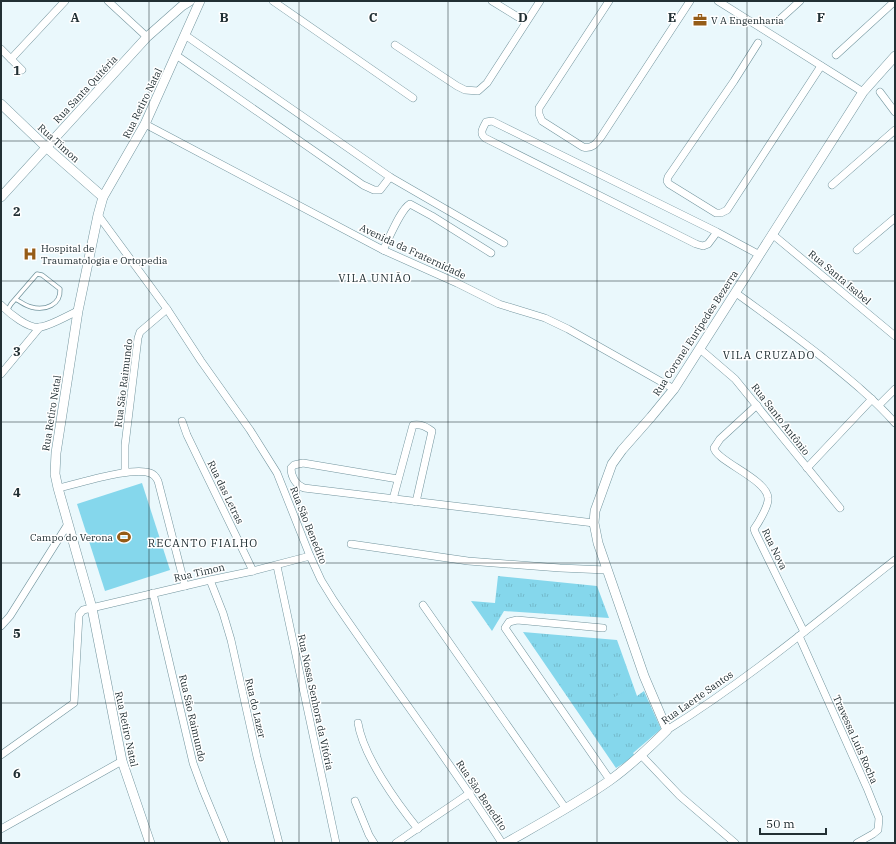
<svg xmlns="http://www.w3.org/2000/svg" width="896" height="844" viewBox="0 0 896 844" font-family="'IBM Plex Serif',serif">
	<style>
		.grass { fill: url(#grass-tufts) }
		.pitch { fill: #85d7ec }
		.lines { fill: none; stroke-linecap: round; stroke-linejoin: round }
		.service-casing { stroke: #73959e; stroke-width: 5 }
		.minor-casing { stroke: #73959e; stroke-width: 8 }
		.tertiary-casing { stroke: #73959e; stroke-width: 10 }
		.service { stroke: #fff; stroke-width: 3.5 }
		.minor { stroke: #fff; stroke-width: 7 }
		.tertiary { stroke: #fff; stroke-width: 9 }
		.grid { fill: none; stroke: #223034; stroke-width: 1; stroke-opacity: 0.55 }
		.labels { text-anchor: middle; stroke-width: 3; stroke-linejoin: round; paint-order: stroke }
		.poi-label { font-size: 10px; fill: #223034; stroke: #fff; text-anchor: start }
		.street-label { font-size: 10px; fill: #223034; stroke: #fff }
		.neighbourhood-label { font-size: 11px; letter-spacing: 1px; fill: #223034; stroke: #fff }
		.grid-label { font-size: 13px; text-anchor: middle; font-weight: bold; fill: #223034; stroke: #fff; stroke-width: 3; stroke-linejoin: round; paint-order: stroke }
	</style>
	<defs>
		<pattern id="grass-tufts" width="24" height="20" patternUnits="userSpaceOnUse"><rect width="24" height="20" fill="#85d7ec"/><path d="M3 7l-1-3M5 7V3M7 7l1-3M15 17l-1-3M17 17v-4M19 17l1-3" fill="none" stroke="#73b9cb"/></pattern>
	</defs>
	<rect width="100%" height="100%" fill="#eaf8fc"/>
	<g class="grass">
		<polygon points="498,576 597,586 609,618 504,611 492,631 471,601 495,603"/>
		<polygon points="523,632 617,640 637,696 644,691 661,729 633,753 635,756 616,768"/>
	</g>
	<g class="pitch">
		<polygon points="142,483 170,570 105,591 77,504"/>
		<polygon points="630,688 635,697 618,706 613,698"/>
	</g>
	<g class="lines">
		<g class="service-casing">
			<path id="service" d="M7,311L11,304L37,274L42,275L60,289C61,305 45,311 31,307C26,306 21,302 17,300"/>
		</g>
		<g class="minor-casing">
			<g id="minor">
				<polyline points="108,1 147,37"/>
				<polyline points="273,1 413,98"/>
				<polyline points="492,1 526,22"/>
				<path d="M609,1L539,108V114L542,121L583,147C592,149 596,144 601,137L690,1"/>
				<polyline points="718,1 863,92"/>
				<polyline points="778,21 800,1"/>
				<polyline points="185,35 390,177 504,243"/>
				<polyline points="758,43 734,81 668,177 667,181 669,184 716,213 721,213 727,210 821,66"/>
				<polyline points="395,45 457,86 465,90 478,91 487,83 540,1"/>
				<polyline points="1,49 22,70"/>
				<polyline points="176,55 363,185 374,190 380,190 390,177"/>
				<polyline points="836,55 895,1"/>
				<polyline points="11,59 65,1"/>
				<polyline points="880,92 895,112"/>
				<polyline points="145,124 383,250 457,283 499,304 545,318 568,329 674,389"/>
				<polyline points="832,185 895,130"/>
				<path d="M98,215L167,309L201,361L250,430L277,473L310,556L321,580L334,601C389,682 449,760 502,843"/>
				<path d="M717,232L708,244L703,246L696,244L485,138C479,133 483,128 486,122L492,121L717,232L758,254"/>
				<polyline points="772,234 895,336"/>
				<path d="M383,250C389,239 400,210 410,204L432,216L491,253"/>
				<polyline points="857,250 895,218"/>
				<path d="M736,293C765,314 794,335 822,357C848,378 873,398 895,423"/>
				<path d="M1,305C9,313 29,330 41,327C54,324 66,316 78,311"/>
				<polyline points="700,349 735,379 840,508"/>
				<polyline points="1,374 40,327"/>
				<path d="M757,405L720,439L714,448C716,461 767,479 768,498C769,505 759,522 754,529L755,532L804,632"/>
				<polyline points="879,405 895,389"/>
				<polyline points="182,421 187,435 253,571"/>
				<polyline points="807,468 872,399"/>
				<polyline points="125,472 125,445 138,338 140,332 167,309"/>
				<path d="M398,479L303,463L294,465L291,468C291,477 296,485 304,488L594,523"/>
				<path d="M58,488C78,484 132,466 150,473C154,474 156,477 158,481L185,586"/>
				<path d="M393,499L413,425C421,424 425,426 432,431L416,502"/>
				<polyline points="351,544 468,561 560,568 606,570"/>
				<polyline points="277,566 336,843"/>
				<polyline points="210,580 223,613 231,640 257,757 279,843"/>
				<polyline points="153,593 193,763 203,790 225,843"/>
				<polyline points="423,605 566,809"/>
				<polyline points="1,626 10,616 68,524"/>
				<polyline points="603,628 517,620 509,622 505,628 610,780"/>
				<polyline points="799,636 867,788 879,818 878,830 873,834 857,843"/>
				<path d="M358,723C363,756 397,803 418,829"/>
				<path d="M667,730C748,680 821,618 895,560"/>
				<polyline points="1,755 74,703 79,615 83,610 210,580 253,571 310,556"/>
				<polyline points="641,755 680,796 735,843"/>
				<polyline points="355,801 369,835 374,843"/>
				<polyline points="1,829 122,761"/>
				<polyline points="396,843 470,793"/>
			</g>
		</g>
		<g class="tertiary-casing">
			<g id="tertiary">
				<polyline points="1,104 46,147 103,197"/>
				<polyline points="1,197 147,37 182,6 190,1"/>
				<polyline points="150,843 122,761 92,608 58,488 55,474 56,453 78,311 98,215 103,197 145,124 200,1"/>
				<path d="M506,843C541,823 576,804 609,781C630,766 649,748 667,730L644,676L598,543L594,523L595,511L612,464L622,450L651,417L674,389L863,92L895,56"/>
			</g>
		</g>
		<use href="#service" class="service"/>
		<use href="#minor" class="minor"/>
		<use href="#tertiary" class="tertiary"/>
	</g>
	<path class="grid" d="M149,1V843M299,1V843M448,1V843M597,1V843M747,1V843M1,141H895M1,281H895M1,422H895M1,563H895M1,703H895"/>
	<defs>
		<g id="office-bare" transform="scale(1.08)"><path d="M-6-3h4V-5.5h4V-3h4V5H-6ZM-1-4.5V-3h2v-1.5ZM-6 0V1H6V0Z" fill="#955c17" stroke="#fff" stroke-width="2.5" paint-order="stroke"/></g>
		<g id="hospital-bare" transform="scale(1.08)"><path d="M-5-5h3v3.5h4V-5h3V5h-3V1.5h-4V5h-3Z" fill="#955c17" stroke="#fff" stroke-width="2.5" paint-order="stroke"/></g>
		<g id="stadium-bare" transform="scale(1.08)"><path d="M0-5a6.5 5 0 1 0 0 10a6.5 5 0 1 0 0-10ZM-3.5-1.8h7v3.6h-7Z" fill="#955c17" stroke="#fff" stroke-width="2.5" paint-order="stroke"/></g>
	</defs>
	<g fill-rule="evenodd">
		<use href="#office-bare" x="700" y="20"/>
		<use href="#hospital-bare" x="30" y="254"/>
		<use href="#stadium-bare" x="124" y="537"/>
	</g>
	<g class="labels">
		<g class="poi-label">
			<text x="711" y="24">V A Engenharia</text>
			<text x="41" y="252">Hospital de<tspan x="41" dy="12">Traumatologia e Ortopedia</tspan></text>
			<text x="113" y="541" text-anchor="end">Campo do Verona</text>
		</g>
		<g class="street-label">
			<text transform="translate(85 89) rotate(-47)" y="4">Rua Santa Quitéria</text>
			<text transform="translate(142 103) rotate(-64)" y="4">Rua Retiro Natal</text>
			<text transform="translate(59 143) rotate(42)" y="4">Rua Timon</text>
			<text transform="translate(413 251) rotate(25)" y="4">Avenida da Fraternidade</text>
			<text transform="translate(840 277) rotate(40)" y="4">Rua Santa Isabel</text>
			<text transform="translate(695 333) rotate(-57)" y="4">Rua Coronel Eurípedes Bezerra</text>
			<text transform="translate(123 383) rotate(-83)" y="4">Rua São Raimundo</text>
			<text transform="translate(51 413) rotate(-81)" y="4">Rua Retiro Natal</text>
			<text transform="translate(781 419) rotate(52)" y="4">Rua Santo Antônio</text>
			<text transform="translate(226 492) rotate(64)" y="4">Rua das Letras</text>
			<text transform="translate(309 525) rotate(68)" y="4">Rua São Benedito</text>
			<text transform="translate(775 549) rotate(64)" y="4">Rua Nova</text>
			<text transform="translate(199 572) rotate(-13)" y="4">Rua Timon</text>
			<text transform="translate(697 697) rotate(-35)" y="4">Rua Laerte Santos</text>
			<text transform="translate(316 702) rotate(78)" y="4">Rua Nossa Senhora da Vitória</text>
			<text transform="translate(256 708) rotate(77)" y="4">Rua do Lazer</text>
			<text transform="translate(193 718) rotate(77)" y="4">Rua São Raimundo</text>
			<text transform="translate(127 729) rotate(78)" y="4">Rua Retiro Natal</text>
			<text transform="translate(856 739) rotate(66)" y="4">Travessa Luís Rocha</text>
			<text transform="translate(482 795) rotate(56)" y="4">Rua São Benedito</text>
		</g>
		<g class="neighbourhood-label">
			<text x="375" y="282">VILA UNIÃO</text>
			<text x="769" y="359">VILA CRUZADO</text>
			<text x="203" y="547">RECANTO FIALHO</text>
		</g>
	</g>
	<g class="grid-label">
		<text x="75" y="22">A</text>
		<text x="224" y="22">B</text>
		<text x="373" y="22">C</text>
		<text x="523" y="22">D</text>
		<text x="672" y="22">E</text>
		<text x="821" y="22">F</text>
		<text x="17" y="75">1</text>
		<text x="17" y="216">2</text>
		<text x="17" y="356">3</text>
		<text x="17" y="497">4</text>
		<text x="17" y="638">5</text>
		<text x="17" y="778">6</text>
	</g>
	<rect width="896" height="844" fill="none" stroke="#223034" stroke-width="4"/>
	<path d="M760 828v6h66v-6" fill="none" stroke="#223034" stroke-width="2"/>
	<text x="766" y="828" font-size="12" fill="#223034" stroke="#ffffff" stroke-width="3" paint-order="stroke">50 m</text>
</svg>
